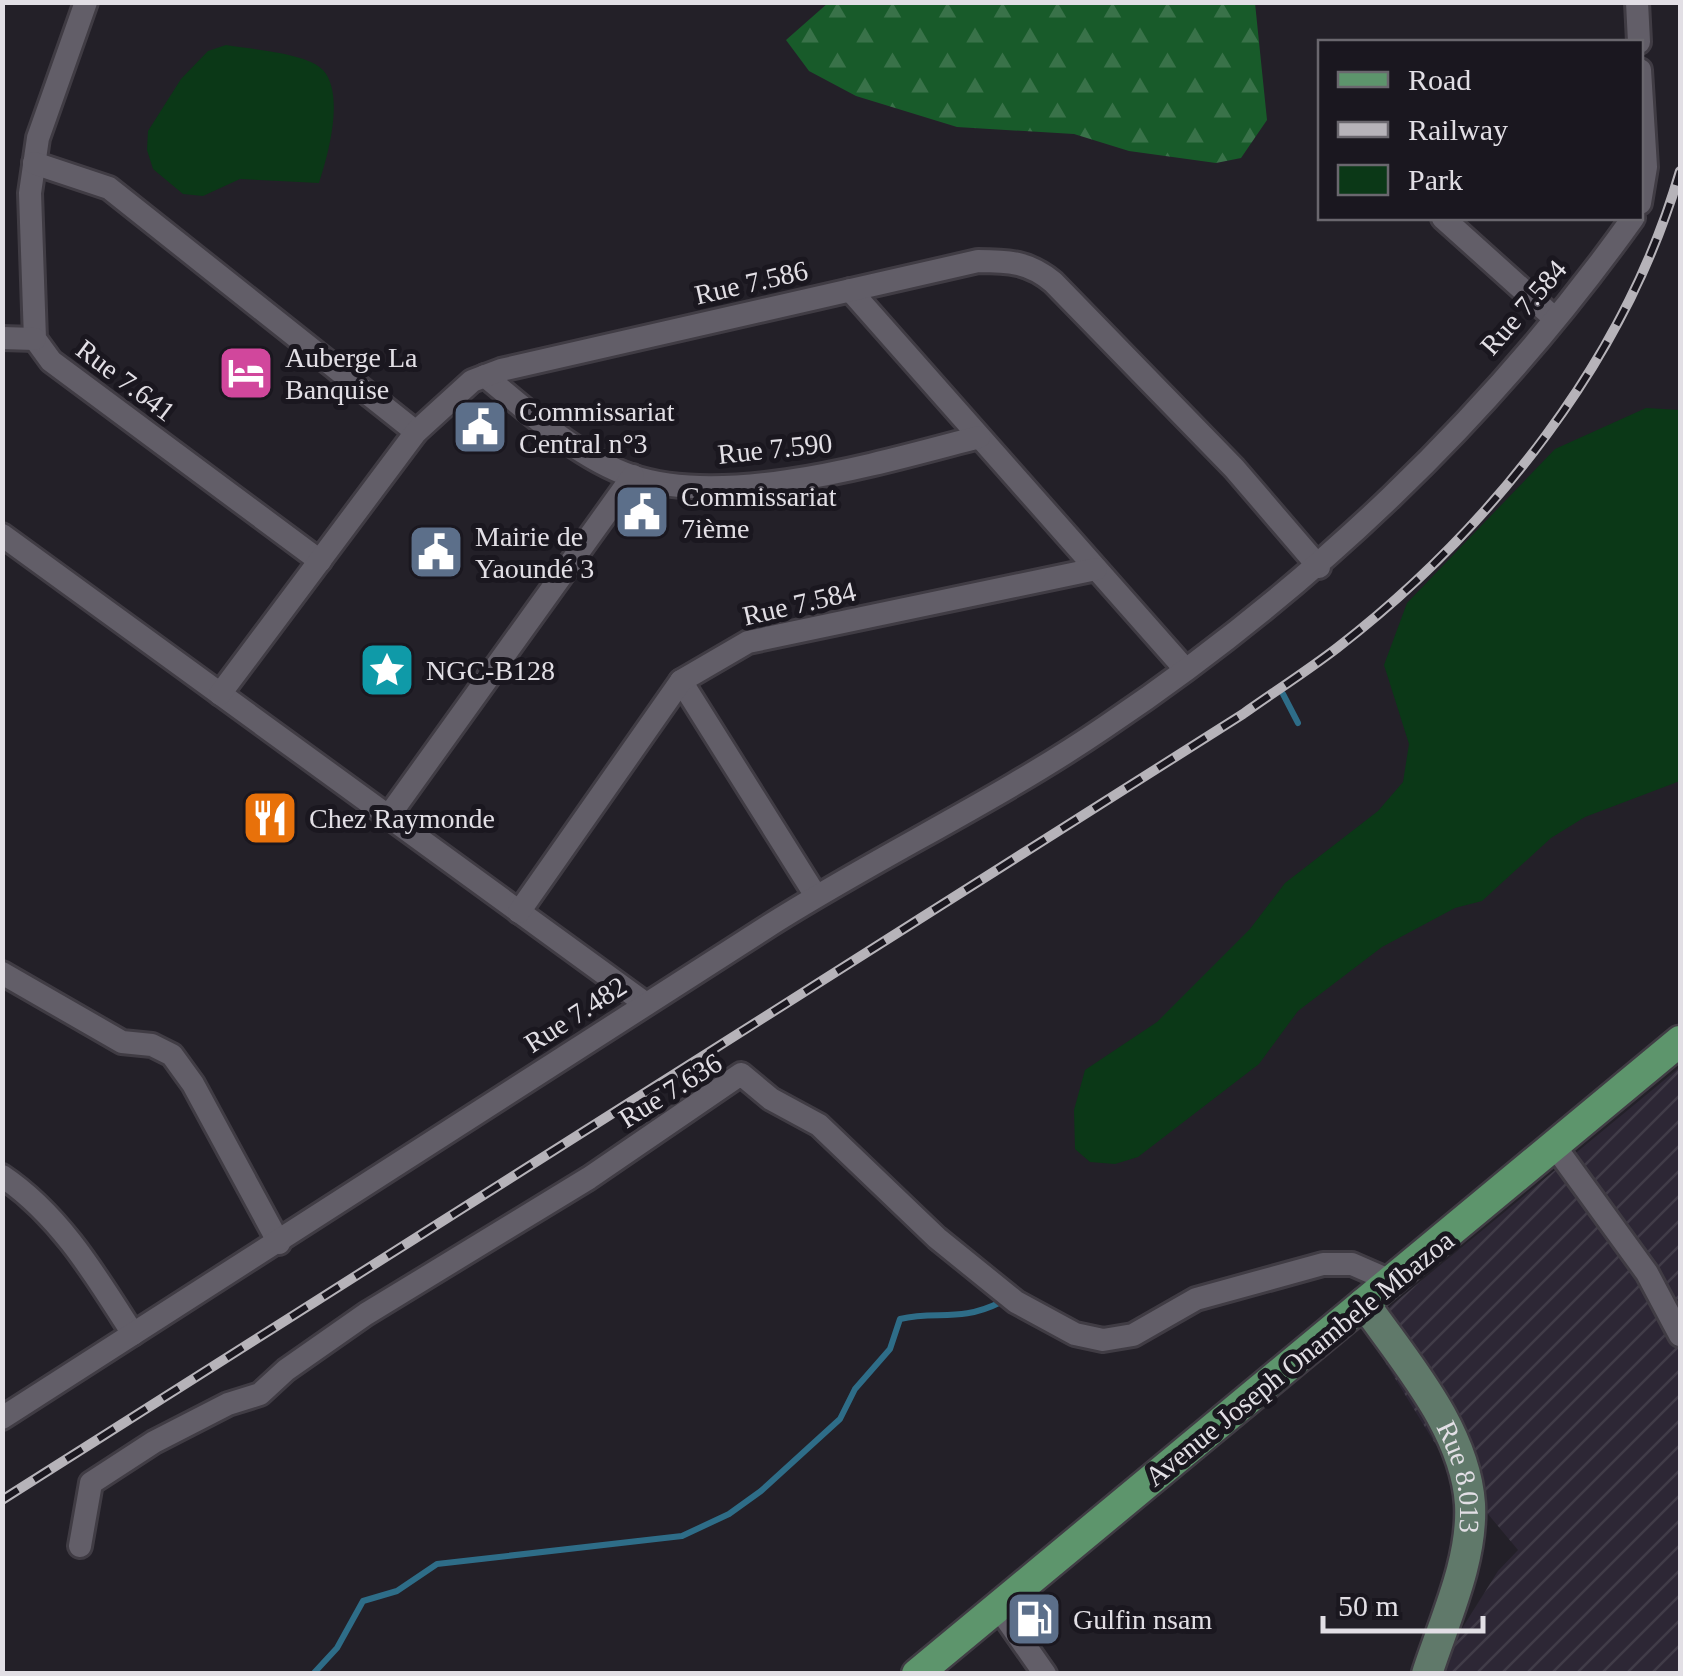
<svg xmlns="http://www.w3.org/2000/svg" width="1683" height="1676" viewBox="0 0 1683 1676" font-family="'Times New Roman',serif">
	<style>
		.industrial { fill: url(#industrial-furrows) }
		.green { fill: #0b3817 }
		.forest { fill: url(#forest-firs) }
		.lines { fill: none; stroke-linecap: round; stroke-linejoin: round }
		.stream { stroke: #2e6d88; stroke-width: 6 }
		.street-casing { stroke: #403c44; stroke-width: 28 }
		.secondary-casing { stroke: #403c44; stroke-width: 35 }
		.primary-casing { stroke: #403c44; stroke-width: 35 }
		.street { stroke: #625e68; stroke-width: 22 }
		.secondary { stroke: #60796a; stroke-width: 30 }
		.primary { stroke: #5d956c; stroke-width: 30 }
		.rail-casing { stroke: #b6b3b9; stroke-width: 10 }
		.rail { stroke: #1a171f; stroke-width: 6; stroke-dasharray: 19; stroke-linecap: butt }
		.labels { text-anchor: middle; stroke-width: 10; stroke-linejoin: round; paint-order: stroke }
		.street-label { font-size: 28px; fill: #e2dfe5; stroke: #1a171f }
		.poi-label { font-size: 28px; fill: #e2dfe5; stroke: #1a171f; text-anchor: start }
	</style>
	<defs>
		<pattern id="industrial-furrows" width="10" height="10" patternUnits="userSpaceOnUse" patternTransform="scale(2.5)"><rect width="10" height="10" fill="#2d2735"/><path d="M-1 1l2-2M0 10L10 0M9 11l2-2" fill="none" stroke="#413c48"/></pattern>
		<pattern id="forest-firs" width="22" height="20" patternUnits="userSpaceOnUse" patternTransform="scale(2.5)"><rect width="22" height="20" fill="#185b2a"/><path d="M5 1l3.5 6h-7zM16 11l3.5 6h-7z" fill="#397249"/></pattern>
	</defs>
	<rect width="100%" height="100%" fill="#232028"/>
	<polygon class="industrial" points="1680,1067 1680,1673 1434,1673 1498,1571 1518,1550 1452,1471 1364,1328"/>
	<g class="green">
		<path d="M226,45C249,49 308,53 323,70C345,94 328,156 319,183L240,179L203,196L183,194L153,169L147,150L148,131L181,79L208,51Z"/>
		<polygon points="1646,408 1680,410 1680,781 1585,817 1551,838 1482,901 1455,908 1382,947 1298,1011 1259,1064 1138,1157 1115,1164 1090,1162 1075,1149 1074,1110 1085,1070 1157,1022 1250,929 1285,883 1378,811 1403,782 1409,744 1384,665 1407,603 1555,449"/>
	</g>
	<polygon class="forest" points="1164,3 1255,3 1267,120 1241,158 1216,163 1129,151 1074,134 957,127 856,96 809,71 786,40 828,3"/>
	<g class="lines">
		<g class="stream">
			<polyline points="1283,694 1298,723"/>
			<path d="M313,1674L337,1648L363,1601L397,1591L437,1564L682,1536L729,1514L761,1491L840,1419L855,1389L890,1349L900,1319C937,1310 959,1323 1001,1302"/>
		</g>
		<g class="street-casing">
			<g id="street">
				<polyline points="86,2 38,138 30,193 35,339 51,361 320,561"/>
				<polyline points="1637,2 1639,42"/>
				<polyline points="1640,70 1646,167 1640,203"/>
				<polyline points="34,163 109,188 416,432"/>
				<polyline points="1443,218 1553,317"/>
				<polyline points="850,290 1185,669"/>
				<polyline points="2,338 35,339"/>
				<path d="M485,376C529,412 577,457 631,476C728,509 882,462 979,437"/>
				<polyline points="2,535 646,1004"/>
				<polyline points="681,681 816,896"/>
				<path d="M220,694L416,432L472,381L501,370L978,261C1009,261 1029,262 1053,282L1234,468L1319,567"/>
				<polyline points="388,817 633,476"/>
				<polyline points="519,912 681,681 748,642 1096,569"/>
				<polyline points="2,973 122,1042 152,1045 172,1055 193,1084 279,1243"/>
				<polyline points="1556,1148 1647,1273 1680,1335"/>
				<path d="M2,1176C60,1215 96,1276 133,1334"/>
				<path d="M2,1418C258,1254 513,1088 770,925C879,856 998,800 1105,727C1309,590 1490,418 1633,218"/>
				<polyline points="80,1546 91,1483 154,1442 228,1404 260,1394 286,1370 366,1314 589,1178 741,1074 771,1099 819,1125 937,1238 1016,1302 1075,1334 1103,1340 1133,1335 1196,1299 1323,1264 1352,1264 1391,1281"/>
				<polyline points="998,1607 1045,1674"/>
			</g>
		</g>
		<g class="secondary-casing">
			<g id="secondary">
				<path id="s1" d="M1364,1303C1405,1362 1465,1429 1470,1504C1473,1561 1444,1621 1427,1674"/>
			</g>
		</g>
		<g class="primary-casing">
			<polyline id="primary" points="917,1674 1680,1041"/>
		</g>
		<use href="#street" class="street"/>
		<use href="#secondary" class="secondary"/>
		<use href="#primary" class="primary"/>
		<g class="rail-casing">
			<path id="rail" d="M2,1500L1243,714C1274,692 1307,671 1337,648C1491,529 1626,359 1680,171"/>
		</g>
		<use href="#rail" class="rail"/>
	</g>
	<defs>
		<g id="hotel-square" transform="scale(2.875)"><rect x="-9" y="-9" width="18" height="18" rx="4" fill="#d1479c" stroke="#1a171f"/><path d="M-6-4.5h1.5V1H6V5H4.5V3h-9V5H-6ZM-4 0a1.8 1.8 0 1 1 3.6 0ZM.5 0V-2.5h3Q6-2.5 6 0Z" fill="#fff"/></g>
		<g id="civic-square" transform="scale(2.875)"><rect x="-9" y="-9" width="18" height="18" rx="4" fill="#5c6f8a" stroke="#1a171f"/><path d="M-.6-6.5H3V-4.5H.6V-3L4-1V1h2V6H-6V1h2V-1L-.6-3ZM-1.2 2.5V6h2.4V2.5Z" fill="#fff"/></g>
		<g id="sight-square" transform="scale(2.875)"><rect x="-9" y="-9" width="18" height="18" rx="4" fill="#0f9aa8" stroke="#1a171f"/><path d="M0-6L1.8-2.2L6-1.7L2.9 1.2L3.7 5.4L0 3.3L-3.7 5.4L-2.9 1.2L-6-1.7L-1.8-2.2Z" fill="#fff"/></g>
		<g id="restaurant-square" transform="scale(2.875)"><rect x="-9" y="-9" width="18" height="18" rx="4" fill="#e8710a" stroke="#1a171f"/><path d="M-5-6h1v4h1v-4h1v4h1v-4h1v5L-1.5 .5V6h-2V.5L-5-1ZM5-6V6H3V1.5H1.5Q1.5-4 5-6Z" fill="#fff"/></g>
		<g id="fuel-square" transform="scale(2.875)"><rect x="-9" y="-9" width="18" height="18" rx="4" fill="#5c6f8a" stroke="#1a171f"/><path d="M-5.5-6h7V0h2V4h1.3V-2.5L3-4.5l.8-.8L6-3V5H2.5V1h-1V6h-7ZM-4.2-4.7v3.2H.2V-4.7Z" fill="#fff"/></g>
	</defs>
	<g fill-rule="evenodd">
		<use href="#hotel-square" x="246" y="373"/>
		<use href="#civic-square" x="480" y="427"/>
		<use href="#civic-square" x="642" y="512"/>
		<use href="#civic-square" x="436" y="552"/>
		<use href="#sight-square" x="387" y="670"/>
		<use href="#restaurant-square" x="270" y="818"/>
		<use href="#fuel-square" x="1034" y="1619"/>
	</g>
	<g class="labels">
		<g class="street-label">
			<text transform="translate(751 282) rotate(-13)" y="10">Rue 7.586</text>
			<text transform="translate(1523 307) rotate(-49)" y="10">Rue 7.584</text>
			<text transform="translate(126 380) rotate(37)" y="10">Rue 7.641</text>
			<text transform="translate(775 448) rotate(-6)" y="10">Rue 7.590</text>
			<text transform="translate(799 603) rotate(-13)" y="10">Rue 7.584</text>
			<text transform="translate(575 1014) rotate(-33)" y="10">Rue 7.482</text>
			<text transform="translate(670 1090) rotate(-32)" y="10">Rue 7.636</text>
			<text transform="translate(1299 1358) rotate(-39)" y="10">Avenue Joseph Onambele Mbazoa</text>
			<text dy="10" stroke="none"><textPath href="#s1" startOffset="202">Rue 8.013</textPath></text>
		</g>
		<g class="poi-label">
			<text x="285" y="367">Auberge La<tspan x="285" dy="32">Banquise</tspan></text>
			<text x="519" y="421">Commissariat<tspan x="519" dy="32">Central n°3</tspan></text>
			<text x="681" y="506">Commissariat<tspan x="681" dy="32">7ième</tspan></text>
			<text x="475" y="546">Mairie de<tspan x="475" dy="32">Yaoundé 3</tspan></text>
			<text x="426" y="680">NGC-B128</text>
			<text x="309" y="828">Chez Raymonde</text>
			<text x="1073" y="1629">Gulfin nsam</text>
		</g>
	</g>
	<rect width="1683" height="1676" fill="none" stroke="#e2dfe5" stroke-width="10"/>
	<rect x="1318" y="40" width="325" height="180" fill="#1a171f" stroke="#6a676e" stroke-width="2.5"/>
	<rect x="1338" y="72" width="50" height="15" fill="#5d956c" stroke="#6a676e" stroke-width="2.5"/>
	<text x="1408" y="90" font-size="30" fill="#e2dfe5">Road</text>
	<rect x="1338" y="122" width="50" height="15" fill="#b6b3b9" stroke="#6a676e" stroke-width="2.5"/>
	<text x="1408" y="140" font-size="30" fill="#e2dfe5">Railway</text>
	<rect x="1338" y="165" width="50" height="30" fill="#0b3817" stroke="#6a676e" stroke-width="2.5"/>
	<text x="1408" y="190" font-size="30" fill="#e2dfe5">Park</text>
	<path d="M1323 1616v15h160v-15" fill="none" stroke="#e2dfe5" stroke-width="5"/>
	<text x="1338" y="1616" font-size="30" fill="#e2dfe5" stroke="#1a171f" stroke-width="8" paint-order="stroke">50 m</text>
</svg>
